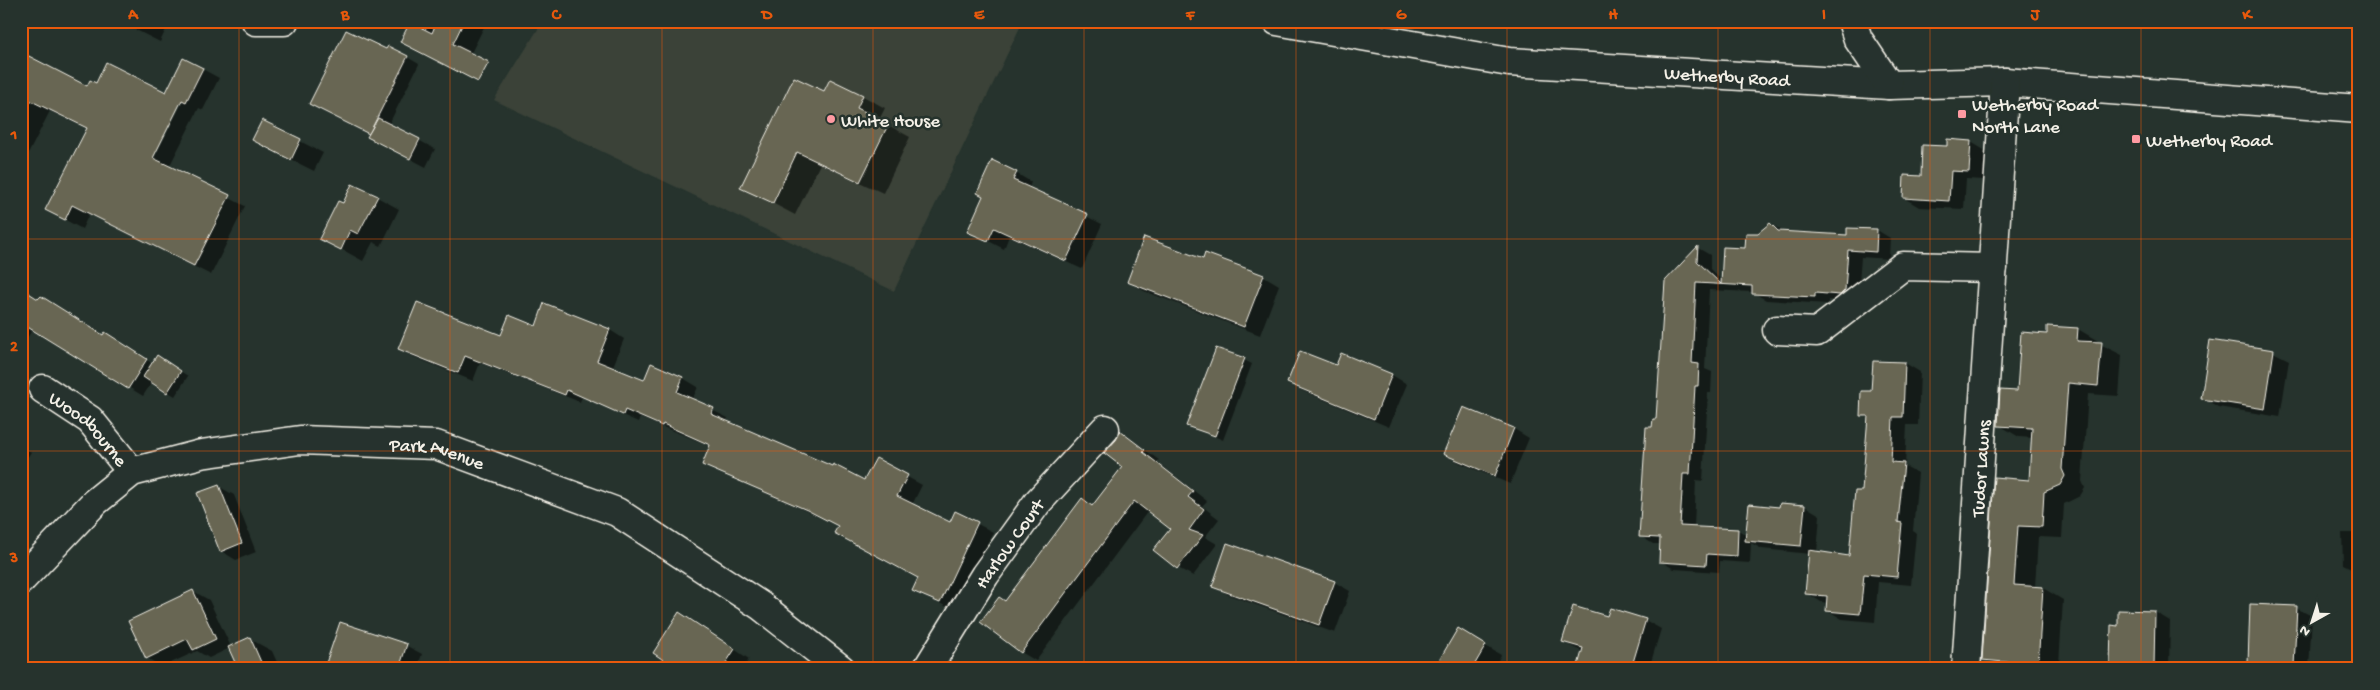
<svg xmlns="http://www.w3.org/2000/svg" width="2380" height="690" viewBox="0 0 2380 690" font-family="'Gochi Hand',sans-serif">
	<style>
		.built { fill: #3a4238 }
		.shadow { fill: #0007; fill-rule: evenodd }
		.building { fill: #676652; stroke: #f4f1e8 }
		.lines { fill: none; stroke-linecap: round; stroke-linejoin: round }
		.minor-casing { stroke: #f4f1e8; stroke-width: 31 }
		.minor { stroke: #26332d; stroke-width: 28 }
		.grid { fill: none; stroke: #e8590c; stroke-width: 1; stroke-opacity: 0.55 }
		.poi-dot { fill: #ff9aa2; stroke: #26332d; stroke-width: 2 }
		.labels { text-anchor: middle; stroke-width: 5; stroke-linejoin: round; paint-order: stroke }
		.street-label { font-size: 19px; fill: #f4f1e8; stroke: #26332d }
		.poi-label { font-size: 19px; fill: #f4f1e8; stroke: #26332d; text-anchor: start }
		.neatline { fill: none; stroke: #e8590c; stroke-width: 2 }
		.grid-label { font-size: 16px; text-anchor: middle; font-weight: bold; fill: #e8590c }
	</style>
	<rect width="100%" height="100%" fill="#26332d"/>
	<filter id="ink" filterUnits="userSpaceOnUse"><feTurbulence type="fractalNoise" baseFrequency=".02" numOctaves="2"/><feDisplacementMap in="SourceGraphic" scale="10" xChannelSelector="R" yChannelSelector="G"/><feConvolveMatrix kernelMatrix="1 2 1 2 8 2 1 2 1" color-interpolation-filters="sRGB"/></filter>
	<g filter="url(#ink)">
		<polygon class="built" points="543,21 1023,21 894,291 494,100"/>
		<g class="shadow">
			<polygon points="118,21 170,21 160,42"/>
			<polygon points="412,21 487,21 461,73 402,41"/>
			<polygon points="503,21 511,21 509,25"/>
			<polygon points="387,51 407,57 419,64 389,124 435,149 426,167 369,137 370,134 310,104"/>
			<path d="M21,54L87,88L96,85L167,93L184,59L219,78L203,110L199,108L169,167L245,206L211,275L89,214L82,229L47,210L88,129L50,111L21,168ZM181,99H184L151,164L149,163Z"/>
			<polygon points="824,93 863,96 885,108 879,120 910,137 883,193 820,164 795,215 742,187"/>
			<polygon points="263,122 323,153 314,171 276,152"/>
			<polygon points="1971,142 1986,151 1985,180 1966,179 1964,209 1919,207 1904,198 1948,147"/>
			<polygon points="1016,173 1031,182 1029,188 1102,224 1082,269 1009,236 1004,249 969,231"/>
			<polygon points="377,197 399,209 381,246 373,242 363,261 321,238 343,205"/>
			<polygon points="1771,224 1784,232 1848,236 1877,230 1890,238 1889,259 1861,257 1858,298 1854,301 1828,300 1828,304 1766,300 1752,292 1709,290 1705,369 1712,372 1711,393 1708,393 1703,481 1696,480 1694,528 1738,530 1747,535 1780,508 1805,506 1820,515 1817,553 1850,558 1863,493 1869,419 1862,415 1872,393 1874,362 1905,363 1920,372 1918,425 1907,425 1905,466 1918,473 1913,531 1916,533 1911,585 1878,582 1875,622 1842,619 1827,610 1828,603 1821,602 1807,593 1810,554 1762,549 1751,543 1750,563 1720,561 1719,572 1674,569 1660,561 1661,544 1653,544 1640,536 1653,429 1657,420 1698,248 1710,255 1710,269 1723,282 1758,235"/>
			<polygon points="1206,254 1264,276 1279,285 1260,335 1144,291 1129,282 1204,261"/>
			<polygon points="21,289 104,336 120,342 153,364 157,357 188,376 175,396 152,382 143,396 33,329 21,347"/>
			<polygon points="545,305 610,330 624,339 612,369 644,382 652,365 683,378 698,387 692,400 728,418 726,422 865,482 876,460 922,485 912,505 950,523 956,513 993,532 955,611 914,590 920,578 839,526 704,464 711,446 640,418 638,422 582,397 580,402 480,363 473,381 414,357 400,349 501,337 536,327"/>
			<polygon points="2048,327 2078,329 2098,341 2098,343 2122,355 2119,396 2088,394 2082,481 2085,488 2080,496 2064,504 2062,538 2038,537 2035,587 2043,588 2063,600 2059,664 2068,669 2001,669 1986,660 1994,561 2030,482 2033,438 2019,437 1999,425 2048,335"/>
			<polygon points="2273,352 2289,360 2280,417 2218,407 2203,398"/>
			<polygon points="1342,354 1392,375 1407,384 1389,427 1303,391 1288,382 1337,367"/>
			<polygon points="1244,360 1252,364 1223,440 1188,425"/>
			<polygon points="1463,408 1514,429 1529,438 1510,484 1460,463 1445,454"/>
			<polygon points="1121,433 1159,460 1157,462 1207,501 1202,506 1219,519 1205,537 1217,544 1193,576 1178,568 1171,528 1148,511 1036,661 1021,652 1005,602 1082,500 1094,507 1124,467 1118,440"/>
			<polygon points="21,446 31,452 21,467"/>
			<polygon points="218,486 234,495 256,552 236,560 221,551"/>
			<polygon points="2342,533 2359,533 2359,572 2343,564"/>
			<polygon points="1334,582 1350,591 1335,633 1229,595 1214,586"/>
			<polygon points="193,591 209,600 231,647 250,639 272,651 280,669 239,669 230,648 209,658 197,651 162,667 147,658"/>
			<polygon points="2296,608 2312,616 2309,669 2258,669 2249,662"/>
			<polygon points="2155,612 2170,621 2169,669 2116,669 2111,666"/>
			<polygon points="1608,617 1645,620 1661,629 1651,662 1658,666 1658,669 1578,669 1583,652 1563,642"/>
			<polygon points="341,623 407,646 422,654 417,669 325,669"/>
			<polygon points="695,623 749,659 743,669 680,669"/>
			<polygon points="1458,630 1501,655 1493,669 1436,669"/>
			<polygon points="484,663 498,669 482,669"/>
		</g>
		<g class="building">
			<polygon points="437,21 464,21 453,44 489,62 478,82 400,42 410,22 432,33"/>
			<polygon points="346,30 386,49 388,46 408,56 369,134 309,104"/>
			<polygon points="21,52 87,86 90,80 96,83 106,62 166,92 183,58 203,68 186,102 182,100 153,158 230,195 194,266 72,205 65,220 45,210 87,128 21,96"/>
			<polygon points="794,77 824,91 830,79 863,95 857,108 889,123 860,182 797,152 773,203 740,188"/>
			<polygon points="378,118 420,139 410,159 367,137"/>
			<polygon points="262,120 301,139 291,160 252,140"/>
			<polygon points="1947,139 1971,141 1969,172 1951,171 1949,201 1903,198 1904,175 1921,176 1922,145 1947,146"/>
			<polygon points="992,160 1017,172 1013,180 1088,214 1066,261 994,228 988,241 967,232 983,196 977,193"/>
			<polygon points="352,184 378,196 358,234 350,230 341,250 319,239 338,201 343,203"/>
			<polygon points="1770,223 1778,231 1847,235 1847,228 1877,229 1876,252 1848,250 1845,290 1840,295 1815,293 1815,297 1752,294 1752,286 1696,283 1692,363 1699,364 1698,386 1695,386 1690,474 1683,474 1680,526 1738,529 1737,556 1707,554 1706,565 1659,562 1660,538 1639,537 1646,427 1652,427 1653,419 1656,419 1665,281 1698,246 1697,261 1721,284 1723,247 1745,248 1746,233 1758,233"/>
			<polygon points="1144,237 1203,259 1205,253 1264,275 1244,327 1127,282"/>
			<polygon points="21,288 38,299 41,296 103,335 105,332 147,359 128,389 21,323"/>
			<polygon points="417,302 501,335 509,315 536,326 544,303 610,329 597,361 644,380 651,363 683,377 677,392 714,408 711,414 832,466 833,464 864,480 876,458 908,475 897,496 950,522 955,511 978,522 940,603 912,591 918,578 834,533 838,526 807,510 702,465 710,445 663,424 662,426 625,410 623,415 567,390 565,395 465,356 458,373 398,349"/>
			<polygon points="2047,326 2078,328 2077,341 2102,342 2098,386 2068,383 2062,469 2065,476 2060,485 2044,492 2042,527 2018,526 2014,585 2043,587 2038,665 1982,660 1994,477 2029,480 2032,428 1998,426 2000,390 2017,391 2021,332 2047,334"/>
			<polygon points="2210,340 2274,350 2265,409 2201,399"/>
			<polygon points="1216,348 1245,358 1215,436 1186,426"/>
			<polygon points="1300,351 1336,365 1341,353 1392,374 1374,419 1287,383"/>
			<polygon points="157,355 181,371 167,393 143,377"/>
			<polygon points="1873,361 1905,362 1903,417 1893,417 1891,462 1904,463 1898,522 1902,523 1897,577 1864,574 1860,614 1826,611 1827,596 1805,594 1809,550 1849,556 1855,491 1862,491 1868,416 1860,416 1861,391 1871,391"/>
			<polygon points="1463,407 1514,428 1495,476 1443,454"/>
			<polygon points="1120,431 1145,450 1143,452 1193,491 1188,497 1204,509 1189,530 1203,535 1177,569 1153,550 1170,529 1134,501 1021,653 980,622 999,597 1005,601 1082,498 1092,506 1122,467 1104,453 1116,440"/>
			<polygon points="219,485 242,543 220,552 197,493"/>
			<polygon points="1780,503 1805,505 1801,546 1745,541 1749,504 1779,507"/>
			<polygon points="1227,543 1335,581 1319,625 1212,587"/>
			<polygon points="193,590 216,639 193,650 187,639 146,659 128,621"/>
			<polygon points="2250,604 2297,606 2294,666 2286,665 2286,669 2256,669 2257,664 2248,663"/>
			<polygon points="1573,606 1607,616 1610,608 1646,619 1631,669 1577,669 1583,648 1562,642"/>
			<polygon points="2118,610 2155,611 2154,668 2118,669 2118,667 2110,666 2111,625 2118,626"/>
			<polygon points="679,612 735,649 722,669 677,669 653,653"/>
			<polygon points="340,622 407,644 399,669 324,669"/>
			<polygon points="1458,628 1486,645 1472,669 1434,669"/>
			<polygon points="250,637 264,669 238,669 228,647"/>
		</g>
		<g class="lines">
			<g class="minor-casing">
				<g id="minor">
					<polyline points="256,21 284,21"/>
					<path id="s1" d="M1277,21L1509,62L1889,85L2005,82L2359,109"/>
					<polyline points="1852,21 1858,39 1889,85"/>
					<polyline points="1777,330 1817,332 1903,266 1993,268"/>
					<path id="s2" d="M43,389L90,420L132,472"/>
					<path id="s3" d="M21,580L95,502L132,472L201,454L300,440L436,445L617,512L761,606L841,669"/>
					<path id="s4" d="M927,669L985,575L1037,503L1105,429"/>
					<path id="s5" d="M1966,669L2005,82"/>
				</g>
			</g>
			<use href="#minor" class="minor"/>
		</g>
	</g>
	<path class="grid" d="M239,21V669M450,21V669M662,21V669M873,21V669M1084,21V669M1296,21V669M1507,21V669M1718,21V669M1930,21V669M2141,21V669M21,239H2359M21,451H2359"/>
	<g class="poi-dot">
		<rect x="1957" y="109" width="10" height="10" rx="2.5"/>
		<circle cx="831" cy="119" r="5"/>
		<rect x="2131" y="134" width="10" height="10" rx="2.5"/>
	</g>
	<g class="labels">
		<g class="street-label">
			<text dy="7" stroke="none"><textPath href="#s1" startOffset="454">Wetherby Road</textPath></text>
			<text dy="7" stroke="none"><textPath href="#s2" startOffset="61">Woodbourne</textPath></text>
			<text dy="7" stroke="none"><textPath href="#s3" startOffset="465">Park Avenue</textPath></text>
			<text dy="7" stroke="none"><textPath href="#s5" startOffset="201">Tudor Lawns</textPath></text>
			<text dy="7" stroke="none"><textPath href="#s4" startOffset="150">Harlow Court</textPath></text>
		</g>
		<g class="poi-label">
			<text x="1972" y="110">Wetherby Road<tspan x="1972" dy="22">North Lane</tspan></text>
			<text x="841" y="126">White House</text>
			<text x="2146" y="146">Wetherby Road</text>
		</g>
	</g>
	<rect width="2380" height="690" fill="none" stroke="#26332d" stroke-width="55"/>
	<g transform="translate(2312 622) rotate(219)" stroke="#26332d" stroke-width="4" paint-order="stroke">
	<path d="M0-4L9 19L0 12L-9 19Z" fill="#f4f1e8"/>
	<text y="-8" font-size="14" font-weight="bold" text-anchor="middle" fill="#f4f1e8">N</text>
	</g>
	<rect x="28" y="28" width="2324" height="634" class="neatline"/>
	<g class="grid-label">
		<text x="133" y="19">A</text>
		<text x="345" y="19">B</text>
		<text x="556" y="19">C</text>
		<text x="767" y="19">D</text>
		<text x="979" y="19">E</text>
		<text x="1190" y="19">F</text>
		<text x="1401" y="19">G</text>
		<text x="1613" y="19">H</text>
		<text x="1824" y="19">I</text>
		<text x="2035" y="19">J</text>
		<text x="2247" y="19">K</text>
		<text x="14" y="139">1</text>
		<text x="14" y="351">2</text>
		<text x="14" y="562">3</text>
	</g>
</svg>
